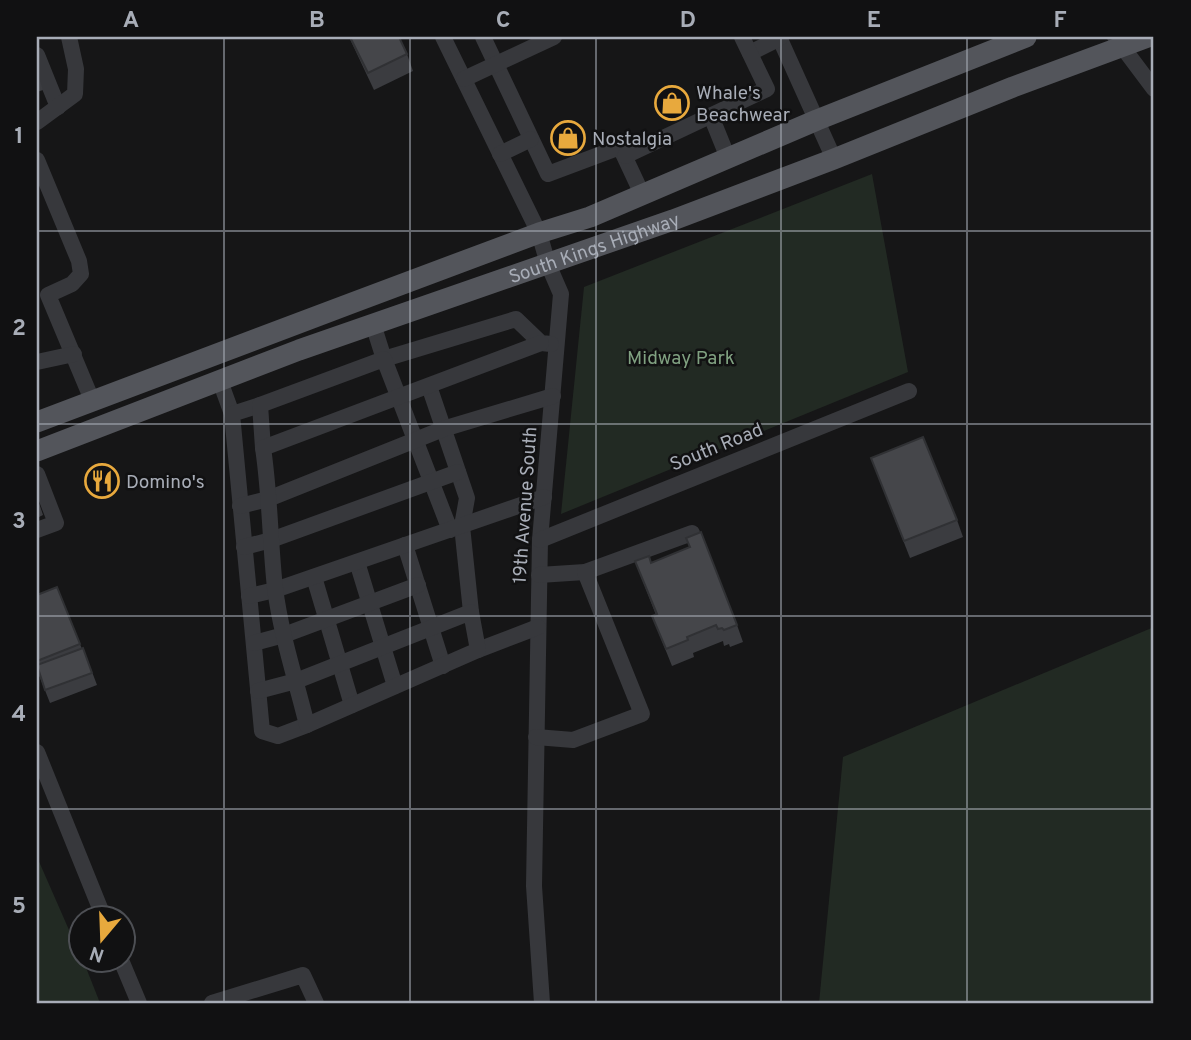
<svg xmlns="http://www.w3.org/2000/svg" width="1191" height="1040" viewBox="0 0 1191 1040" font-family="Overpass,sans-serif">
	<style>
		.green { fill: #222a23 }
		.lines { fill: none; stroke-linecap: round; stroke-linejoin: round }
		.minor { stroke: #37383c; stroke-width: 16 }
		.major { stroke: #53555b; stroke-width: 21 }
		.wall { fill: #3b3c40 }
		.building { fill: #45464a; stroke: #303134; stroke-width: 2 }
		.grid { fill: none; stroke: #a8adb7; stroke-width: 2; stroke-opacity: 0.55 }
		.labels { text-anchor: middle; stroke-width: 5; stroke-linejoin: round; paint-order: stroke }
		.poi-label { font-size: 19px; fill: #a8adb7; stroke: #111112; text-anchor: start }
		.street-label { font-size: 19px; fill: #a8adb7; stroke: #111112 }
		.park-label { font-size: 19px; fill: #80a181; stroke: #111112 }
		.neatline { fill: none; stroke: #a8adb7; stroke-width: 2.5 }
		.grid-label { font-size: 23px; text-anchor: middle; font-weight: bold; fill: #a8adb7 }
	</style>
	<rect width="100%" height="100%" fill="#161617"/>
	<g class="green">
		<polygon points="872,174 908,372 561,514 584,287"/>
		<polygon points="1154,627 1154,1003 819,1003 843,757"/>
		<polygon points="37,857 80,955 80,960 83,960 100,1003 37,1003"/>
	</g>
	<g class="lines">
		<g class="minor">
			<polyline points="443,37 539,233 548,264 561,294 540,540 534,886 542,1003"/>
			<polyline points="483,37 548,174 620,147 642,194"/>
			<polyline points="779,37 834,159"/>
			<polyline points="1115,37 1154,89"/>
			<polyline points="750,53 780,38"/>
			<polyline points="37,55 58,107"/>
			<polyline points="464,79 554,37"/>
			<polyline points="711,116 728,158"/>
			<polyline points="37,122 75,94 76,69 69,37"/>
			<polyline points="500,154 531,139"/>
			<polyline points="625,156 767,89 742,37"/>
			<polyline points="37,160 79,261 81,274 72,284 48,295 92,400"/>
			<polyline points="373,324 384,359 516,319 541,343 551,344"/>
			<polyline points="37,362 74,354"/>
			<polyline points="220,381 232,414"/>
			<polyline points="429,386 467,498 462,526 471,612"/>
			<polyline points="260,405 232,414 262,731 278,736 307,725"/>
			<polyline points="263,448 260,405 384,359 450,530"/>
			<polyline points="37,474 56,523 37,530"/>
			<polyline points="240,506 268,499 443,429 553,396"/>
			<polyline points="540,540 909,391"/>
			<polyline points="405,545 443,666"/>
			<polyline points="244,547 271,540 458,472"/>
			<polyline points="357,562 395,686"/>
			<polyline points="539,575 585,572 692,533"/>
			<polyline points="314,577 352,705"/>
			<polyline points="249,596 275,590 544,497"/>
			<polyline points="254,643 284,635 418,585"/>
			<polyline points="478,650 538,627"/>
			<path d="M258,691L296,681L471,612L478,650L307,725C296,680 281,635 275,588C270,542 270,494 263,448L541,343"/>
			<polyline points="536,737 573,740 642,714 585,572"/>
			<polyline points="37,752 104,918"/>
			<polyline points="121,960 139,1003"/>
			<polyline points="212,1003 303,975 316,1003"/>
		</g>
		<g class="major">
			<polyline points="37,422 352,303 539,233 590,217 817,120 1026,37"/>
			<path id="s1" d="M37,451L299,350L673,220L834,159L1013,87L1148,37"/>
		</g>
	</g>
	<g class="wall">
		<polygon points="349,37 399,37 407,54 413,71 374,90"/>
		<polygon points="37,72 43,90 37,92"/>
		<polygon points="871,458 957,520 963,537 910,558"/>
		<polygon points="37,497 43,515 37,518"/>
		<polygon points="635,561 651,563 737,625 743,642 730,647 729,644 724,646 723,641 693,653 694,657 672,666 652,616 656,615"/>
		<polygon points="57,587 82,649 83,648 97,685 50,703 37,670 37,595"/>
	</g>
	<g class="building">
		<polygon points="350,37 399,37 407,54 368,73"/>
		<polygon points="923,437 957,520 904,541 871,458"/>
		<polygon points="701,532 737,625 724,630 722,628 718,629 716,625 687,637 688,640 666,649 652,616 657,614 635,561 649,556 651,563 690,547 686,538"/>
		<polygon points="57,587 80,644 37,661 37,595"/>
		<polygon points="83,648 92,673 45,690 37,665"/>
	</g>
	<path class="grid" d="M224,37V1003M410,37V1003M596,37V1003M781,37V1003M967,37V1003M37,231H1154M37,424H1154M37,616H1154M37,809H1154"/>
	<defs>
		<g id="shop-ring" transform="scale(1.75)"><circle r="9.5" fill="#111112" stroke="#e8a93d" stroke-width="1.5"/><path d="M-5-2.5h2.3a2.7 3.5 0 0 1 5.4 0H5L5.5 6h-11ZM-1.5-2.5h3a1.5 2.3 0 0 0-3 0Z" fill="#e8a93d"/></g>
		<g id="restaurant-ring" transform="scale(1.75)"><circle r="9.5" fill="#111112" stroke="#e8a93d" stroke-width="1.5"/><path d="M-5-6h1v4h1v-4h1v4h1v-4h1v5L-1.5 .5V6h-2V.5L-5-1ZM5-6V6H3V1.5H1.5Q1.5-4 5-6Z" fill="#e8a93d"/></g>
	</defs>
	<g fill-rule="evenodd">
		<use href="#shop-ring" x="672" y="103"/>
		<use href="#shop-ring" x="568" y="138"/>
		<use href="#restaurant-ring" x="102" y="481"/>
	</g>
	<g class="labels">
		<g class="poi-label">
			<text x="696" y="99">Whale's<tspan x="696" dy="22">Beachwear</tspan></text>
			<text x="592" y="145">Nostalgia</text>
			<text x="126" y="488">Domino's</text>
		</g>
		<g class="street-label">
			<text dy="7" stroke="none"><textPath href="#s1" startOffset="593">South Kings Highway</textPath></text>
			<text transform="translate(716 446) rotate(-22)" y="7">South Road</text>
			<text transform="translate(524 505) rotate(-86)" y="7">19th Avenue South</text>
		</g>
		<g class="park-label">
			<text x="681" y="364">Midway Park</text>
		</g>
	</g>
	<rect width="1191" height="1040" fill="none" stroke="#111112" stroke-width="77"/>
	<g transform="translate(102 939) rotate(199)"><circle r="33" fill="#111112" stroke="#4d4f54" stroke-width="2"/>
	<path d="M0-5L12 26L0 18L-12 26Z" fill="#e8a93d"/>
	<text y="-10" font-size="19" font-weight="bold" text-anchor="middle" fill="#a8adb7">N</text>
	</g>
	<rect x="38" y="38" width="1114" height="964" class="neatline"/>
	<g class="grid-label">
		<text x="131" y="27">A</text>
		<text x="317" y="27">B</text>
		<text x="503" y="27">C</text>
		<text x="688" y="27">D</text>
		<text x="874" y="27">E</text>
		<text x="1060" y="27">F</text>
		<text x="19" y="143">1</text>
		<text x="19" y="335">2</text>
		<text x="19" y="528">3</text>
		<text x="19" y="721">4</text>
		<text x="19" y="913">5</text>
	</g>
</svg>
